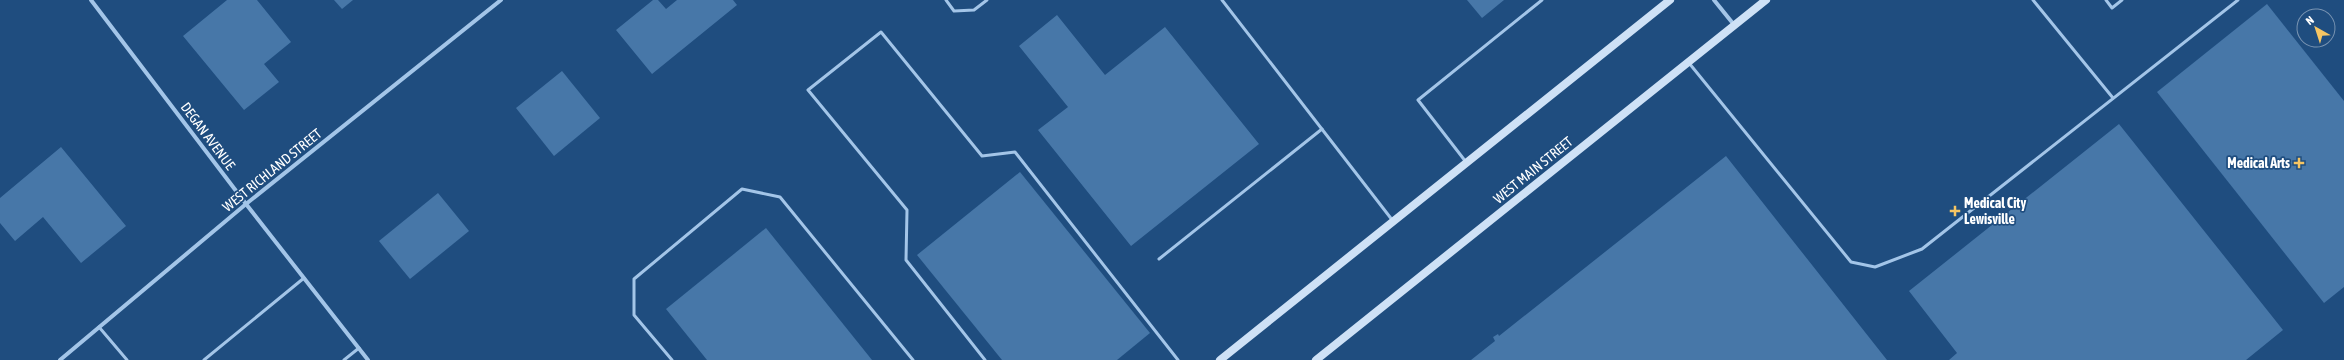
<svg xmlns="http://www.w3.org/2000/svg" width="2344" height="360" viewBox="0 0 2344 360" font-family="'Asap Condensed',sans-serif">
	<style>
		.building { fill: #4777a8 }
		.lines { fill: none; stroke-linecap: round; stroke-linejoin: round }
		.lane { stroke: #a3c5e8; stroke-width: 3 }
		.street { stroke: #a3c5e8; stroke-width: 4 }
		.secondary { stroke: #cee1f6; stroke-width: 8 }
		.poi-dot { fill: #f6c563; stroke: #1f4d7f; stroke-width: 1.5 }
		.labels { text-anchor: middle; stroke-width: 3.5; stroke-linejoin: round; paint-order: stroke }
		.street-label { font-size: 14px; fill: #fff; stroke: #1f4d7f }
		.poi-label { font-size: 14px; font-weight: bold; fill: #fff; stroke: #1f4d7f; text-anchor: end }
	</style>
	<rect width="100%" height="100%" fill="#1f4d7f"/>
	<g class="building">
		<polygon points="227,0 257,0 291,42 264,64 279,82 244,110 183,36"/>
		<polygon points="334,0 353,0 342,9"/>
		<polygon points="653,0 658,0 666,9 677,0 733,0 737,5 652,74 616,30"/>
		<polygon points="1467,0 1504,0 1482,18"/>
		<polygon points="2267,4 2344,101 2344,287 2324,303 2157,92"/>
		<polygon points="1057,15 1105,75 1165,27 1259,144 1131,246 1038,130 1068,107 1019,46"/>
		<polygon points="562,71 600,118 554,156 516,108"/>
		<polygon points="2119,124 2283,330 2246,360 1949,360 1957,353 1909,291"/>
		<polygon points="61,147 126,226 81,263 43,217 15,241 0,223 0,198"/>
		<polygon points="1726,156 1887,360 1471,360 1495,341 1493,337 1498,334 1499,336"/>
		<polygon points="1020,172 1150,333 1117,360 1002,360 917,255"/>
		<polygon points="438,193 469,231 410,279 379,241"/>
		<polygon points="766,228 872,360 707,360 666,309"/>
	</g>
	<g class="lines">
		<g class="lane">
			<polyline points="946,0 954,11 974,10 987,0"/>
			<polyline points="1222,0 1393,221"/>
			<polyline points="2033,0 2113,98"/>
			<polyline points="2106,0 2112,8 2122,0"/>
			<polyline points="1689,63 1851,262 1875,267 1922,249 2238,0"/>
			<polyline points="1466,162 1418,100 1542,0"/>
			<polyline points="1159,259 1322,129"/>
			<polyline points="99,327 127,360"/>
			<polyline points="204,360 304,278"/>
			<polyline points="344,360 359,348"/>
			<polyline points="672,360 634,315 634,279 742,189 780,197 913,360"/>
			<polyline points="985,360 906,260 907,210 808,90 881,32 982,156 1015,152 1178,360"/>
		</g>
		<g class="street">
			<polyline points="91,0 246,204 368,360"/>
			<polyline points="1714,0 1735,26"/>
			<polyline points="60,360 246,204 501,0"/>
		</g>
		<g class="secondary">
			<polyline points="1220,360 1670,0"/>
			<polyline points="1316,360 1766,0"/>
		</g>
	</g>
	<g class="poi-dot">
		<path d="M2297 157h4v4h4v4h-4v4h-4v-4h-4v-4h4z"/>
		<path d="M1953 205h4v4h4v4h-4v4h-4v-4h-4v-4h4z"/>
	</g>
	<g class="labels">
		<g class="street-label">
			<text transform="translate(208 136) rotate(53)" y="5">DEGAN AVENUE</text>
			<text transform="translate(272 170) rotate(-39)" y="5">WEST RICHLAND STREET</text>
			<text transform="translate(1533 170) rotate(-39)" y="5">WEST MAIN STREET</text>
		</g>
		<g class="poi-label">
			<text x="2290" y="168">Medical Arts</text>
			<text x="1964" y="208" text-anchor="start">Medical City<tspan x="1964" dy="16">Lewisville</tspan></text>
		</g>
	</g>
	<g transform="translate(2316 28) rotate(321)"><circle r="19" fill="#1f4d7f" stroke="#7994b2"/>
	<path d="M0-3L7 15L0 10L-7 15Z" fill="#f6c563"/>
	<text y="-6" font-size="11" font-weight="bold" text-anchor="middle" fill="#ffffff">N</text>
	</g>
</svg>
